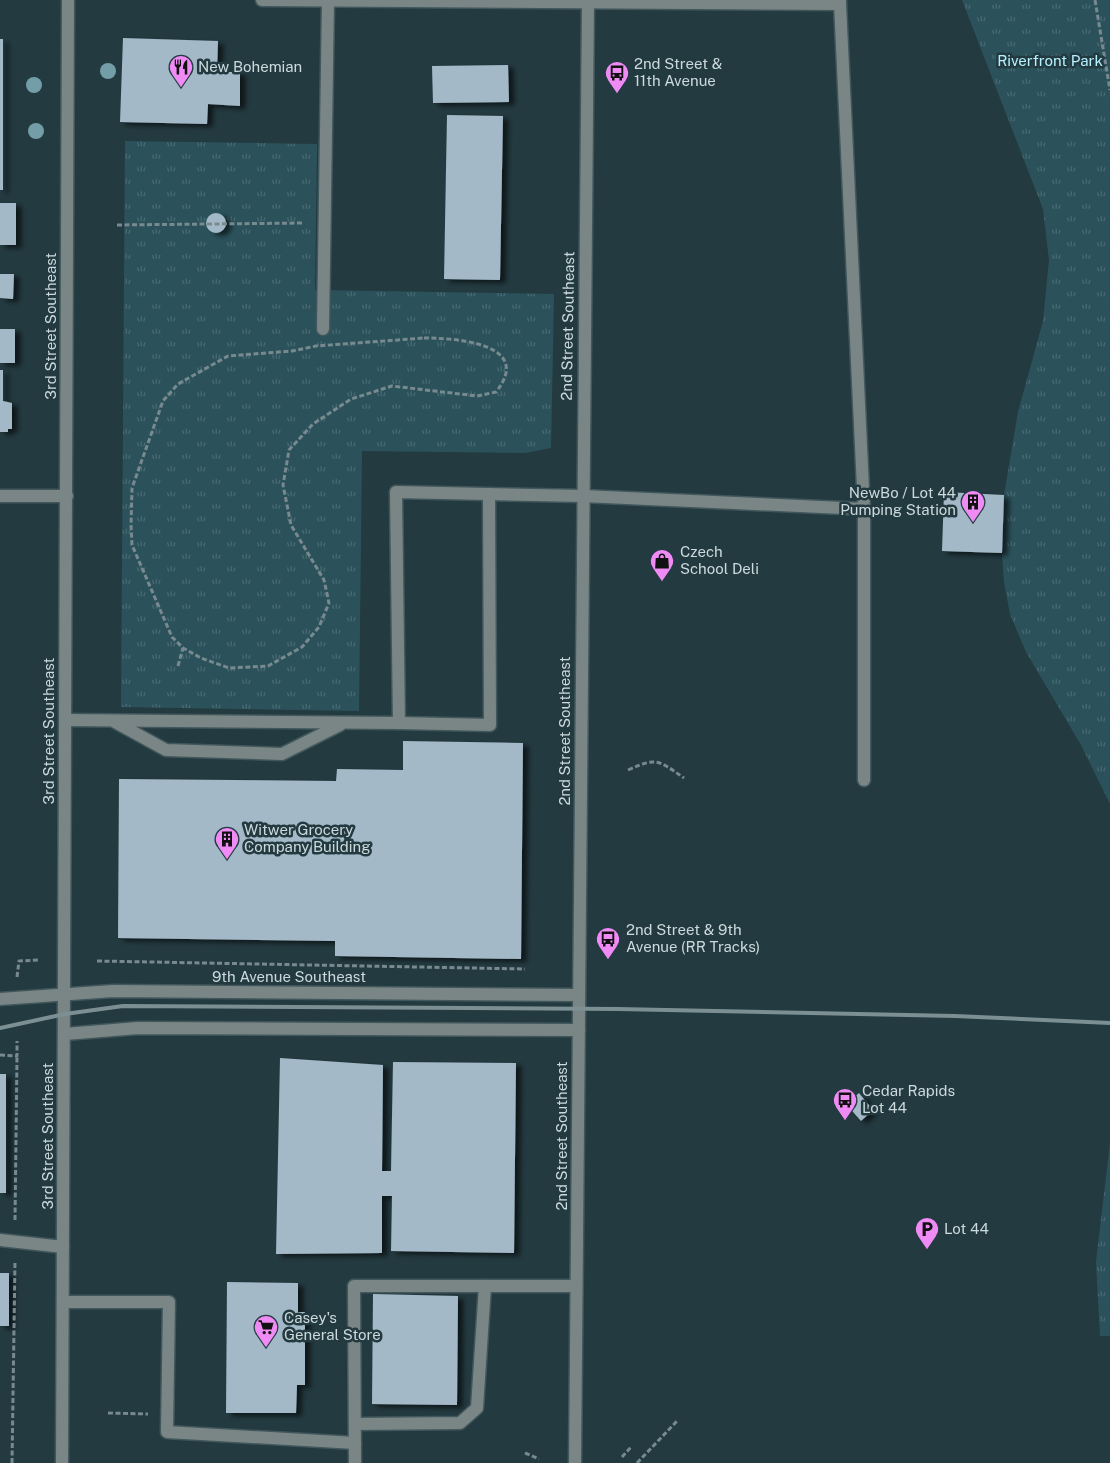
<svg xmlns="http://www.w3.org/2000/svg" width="1110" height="1463" viewBox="0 0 1110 1463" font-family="'Public Sans',sans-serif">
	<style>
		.park { fill: url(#park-tufts) }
		.building { fill: #a4b9c7; filter: url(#shadow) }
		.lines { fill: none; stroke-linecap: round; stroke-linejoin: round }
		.minor-casing { stroke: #41575c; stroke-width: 15 }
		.path { stroke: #788a8f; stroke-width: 3; stroke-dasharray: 5 2.5; stroke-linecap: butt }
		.minor { stroke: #7a8685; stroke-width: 12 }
		.rail { stroke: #7c8f93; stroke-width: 4 }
		.tree { fill: #739ea8 }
		.labels { text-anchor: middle; stroke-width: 5; stroke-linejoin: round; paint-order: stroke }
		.park-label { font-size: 15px; fill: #b5f0fe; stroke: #233a40 }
		.poi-label { font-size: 15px; fill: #ccdadd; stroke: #233a40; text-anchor: start }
		.street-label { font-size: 15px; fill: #ccdadd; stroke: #233a40 }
	</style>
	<defs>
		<pattern id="park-tufts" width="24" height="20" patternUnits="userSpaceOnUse" patternTransform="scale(1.25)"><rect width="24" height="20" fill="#2b525b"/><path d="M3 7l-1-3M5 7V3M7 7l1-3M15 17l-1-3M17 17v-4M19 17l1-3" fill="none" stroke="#496a72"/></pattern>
		<filter id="shadow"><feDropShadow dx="5.5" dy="3" stdDeviation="2.5" flood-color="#0009"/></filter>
	</defs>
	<rect width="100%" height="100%" fill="#233a40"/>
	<g class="park">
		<polygon points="962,0 1110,0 1110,804 1081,745 1026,652 1010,614 1004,582 1002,553 1004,495 1018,412 1043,321 1049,260 1043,209"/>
		<polygon points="125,141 317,144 315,290 554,294 551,448 525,453 362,451 359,711 121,707"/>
		<polygon points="1110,1143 1110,1336 1100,1336 1096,1262"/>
	</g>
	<g class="building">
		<polygon points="123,38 218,41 217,72 240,72 240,106 208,104 207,124 120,122"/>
		<rect x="0" y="39" width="3" height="151"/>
		<polygon points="508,65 509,102 433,103 432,66"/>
		<polygon points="447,115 503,116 500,280 444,279"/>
		<rect x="0" y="203" width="16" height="42"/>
		<circle cx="216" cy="223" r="10"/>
		<polygon points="0,274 14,274 13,299 0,298"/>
		<rect x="0" y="329" width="15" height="34"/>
		<polygon points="0,370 3,370 3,401 12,403 12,429 8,429 8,432 0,432"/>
		<polygon points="944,492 1004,495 1002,553 942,551"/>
		<polygon points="403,741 523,743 521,959 335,956 335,941 118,938 119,779 336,781 337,769 403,770"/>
		<polygon points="280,1058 383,1065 382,1171 391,1171 393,1062 516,1063 514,1253 391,1251 392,1196 382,1196 382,1253 276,1254"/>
		<rect x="0" y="1074" width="6" height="119"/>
		<polygon points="859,1093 873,1110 861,1121 846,1104"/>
		<rect x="0" y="1273" width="9" height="53"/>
		<polygon points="227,1282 298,1283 298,1312 305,1312 305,1385 297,1385 296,1413 226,1413"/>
		<polygon points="373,1294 458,1296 457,1405 372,1404"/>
	</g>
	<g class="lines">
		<g class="minor-casing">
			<g id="minor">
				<polyline points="262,0 840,4 840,0"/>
				<polyline points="323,329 328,0"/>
				<polyline points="0,496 67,496"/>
				<polyline points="66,720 399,723 396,492 583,496 864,509 840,4"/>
				<polyline points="115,722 166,750 282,754 340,725"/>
				<polyline points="399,723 490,725 489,494"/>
				<polyline points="864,780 864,509"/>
				<polyline points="0,999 113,991 579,995"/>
				<polyline points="65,1034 138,1028 579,1030"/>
				<polyline points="0,1240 63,1247"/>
				<polyline points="63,1302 169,1302 167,1432 355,1443"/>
				<polyline points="355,1424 460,1423 477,1408 485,1286"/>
				<polyline points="62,1463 68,0"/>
				<polyline points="355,1463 354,1286 576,1286"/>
				<polyline points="575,1463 588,0"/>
			</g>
		</g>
		<g class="path">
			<polyline points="1095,0 1110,90"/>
			<polyline points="117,225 303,223"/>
			<path d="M424,338C454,338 535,343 496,392L477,396L392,386L351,399L313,424L289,450L283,485L291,525L324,580L329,603L319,627L302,647L268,666L229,668L201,658L183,648L172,637L132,545L131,525L132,488L163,401L178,384L228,356L292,351L316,346Z"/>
			<polyline points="178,666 183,648"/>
			<path d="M628,770C657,757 658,760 684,778"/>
			<polyline points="97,961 525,969"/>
			<polyline points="17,977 19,961 38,960"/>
			<polyline points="0,1055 17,1056 17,1041"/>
			<polyline points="15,1220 17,1056"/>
			<polyline points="108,1413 148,1414"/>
			<polyline points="525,1453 539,1459"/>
			<polyline points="622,1457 631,1447"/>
			<polyline points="12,1463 15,1261"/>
			<polyline points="637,1463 678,1420"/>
		</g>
		<use href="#minor" class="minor"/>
		<polyline class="rail" points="0,1028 65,1014 123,1006 618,1009 955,1016 1110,1023"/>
	</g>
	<g class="tree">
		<circle cx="108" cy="71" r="8"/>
		<circle cx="34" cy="85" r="8"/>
		<circle cx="36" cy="131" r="8"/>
	</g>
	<defs>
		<g id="restaurant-pin" transform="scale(1.25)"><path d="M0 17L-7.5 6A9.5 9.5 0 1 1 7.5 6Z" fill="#f08bf6" stroke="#233a40"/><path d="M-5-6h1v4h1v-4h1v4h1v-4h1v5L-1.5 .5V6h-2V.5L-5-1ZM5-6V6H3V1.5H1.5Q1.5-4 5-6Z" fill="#111"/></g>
		<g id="bus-pin" transform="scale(1.25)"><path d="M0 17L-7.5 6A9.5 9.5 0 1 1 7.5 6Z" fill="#f08bf6" stroke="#233a40"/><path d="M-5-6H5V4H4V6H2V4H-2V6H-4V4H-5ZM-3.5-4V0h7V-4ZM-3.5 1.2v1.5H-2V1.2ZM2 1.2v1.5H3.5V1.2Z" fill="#111"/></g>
		<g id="building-pin" transform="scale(1.25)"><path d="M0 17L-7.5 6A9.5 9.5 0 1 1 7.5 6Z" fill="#f08bf6" stroke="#233a40"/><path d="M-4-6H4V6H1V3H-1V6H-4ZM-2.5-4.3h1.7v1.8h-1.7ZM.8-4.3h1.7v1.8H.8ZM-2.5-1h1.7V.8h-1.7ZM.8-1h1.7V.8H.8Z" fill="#111"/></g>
		<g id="shop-pin" transform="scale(1.25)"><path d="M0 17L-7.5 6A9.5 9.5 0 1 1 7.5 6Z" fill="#f08bf6" stroke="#233a40"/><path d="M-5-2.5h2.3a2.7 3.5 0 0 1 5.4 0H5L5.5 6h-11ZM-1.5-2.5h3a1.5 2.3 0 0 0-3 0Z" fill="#111"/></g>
		<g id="parking-pin" transform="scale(1.25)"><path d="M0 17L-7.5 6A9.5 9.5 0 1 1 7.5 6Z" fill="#f08bf6" stroke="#233a40"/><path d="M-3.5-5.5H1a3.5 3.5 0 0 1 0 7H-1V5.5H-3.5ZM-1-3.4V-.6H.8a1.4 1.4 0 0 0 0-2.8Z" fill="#111"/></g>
		<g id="supermarket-pin" transform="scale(1.25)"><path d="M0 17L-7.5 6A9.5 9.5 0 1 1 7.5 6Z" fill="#f08bf6" stroke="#233a40"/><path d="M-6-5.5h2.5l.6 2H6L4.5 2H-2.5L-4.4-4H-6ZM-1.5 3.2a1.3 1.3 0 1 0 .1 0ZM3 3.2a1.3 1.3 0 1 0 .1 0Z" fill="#111"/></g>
	</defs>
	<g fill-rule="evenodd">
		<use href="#restaurant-pin" x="181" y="67"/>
		<use href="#bus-pin" x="617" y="73"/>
		<use href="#building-pin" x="973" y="502"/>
		<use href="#shop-pin" x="662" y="561"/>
		<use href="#building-pin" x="227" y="839"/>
		<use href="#bus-pin" x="608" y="939"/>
		<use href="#bus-pin" x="845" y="1100"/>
		<use href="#parking-pin" x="927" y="1229"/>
		<use href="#supermarket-pin" x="266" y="1327"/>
	</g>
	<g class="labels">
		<g class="park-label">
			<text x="1050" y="66">Riverfront Park</text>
		</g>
		<g class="poi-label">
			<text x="634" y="69">2nd Street &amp;<tspan x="634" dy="17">11th Avenue</tspan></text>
			<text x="198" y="72">New Bohemian</text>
			<text x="956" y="498" text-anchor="end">NewBo / Lot 44<tspan x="956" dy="17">Pumping Station</tspan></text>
			<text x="680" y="557">Czech<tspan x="680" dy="17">School Deli</tspan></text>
			<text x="244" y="835">Witwer Grocery<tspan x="244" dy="17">Company Building</tspan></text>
			<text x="626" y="935">2nd Street &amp; 9th<tspan x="626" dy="17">Avenue (RR Tracks)</tspan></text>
			<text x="862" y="1096">Cedar Rapids<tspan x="862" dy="17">Lot 44</tspan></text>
			<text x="944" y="1234">Lot 44</text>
			<text x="284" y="1323">Casey's<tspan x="284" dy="17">General Store</tspan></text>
		</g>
		<g class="street-label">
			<text transform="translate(51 326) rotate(-90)" y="5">3rd Street Southeast</text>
			<text transform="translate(568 326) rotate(-89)" y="5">2nd Street Southeast</text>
			<text transform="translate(49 731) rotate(-90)" y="5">3rd Street Southeast</text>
			<text transform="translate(565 731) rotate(-90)" y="5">2nd Street Southeast</text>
			<text x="289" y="982">9th Avenue Southeast</text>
			<text transform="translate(48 1136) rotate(-90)" y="5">3rd Street Southeast</text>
			<text transform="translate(562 1136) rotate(-90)" y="5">2nd Street Southeast</text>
		</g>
	</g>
</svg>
